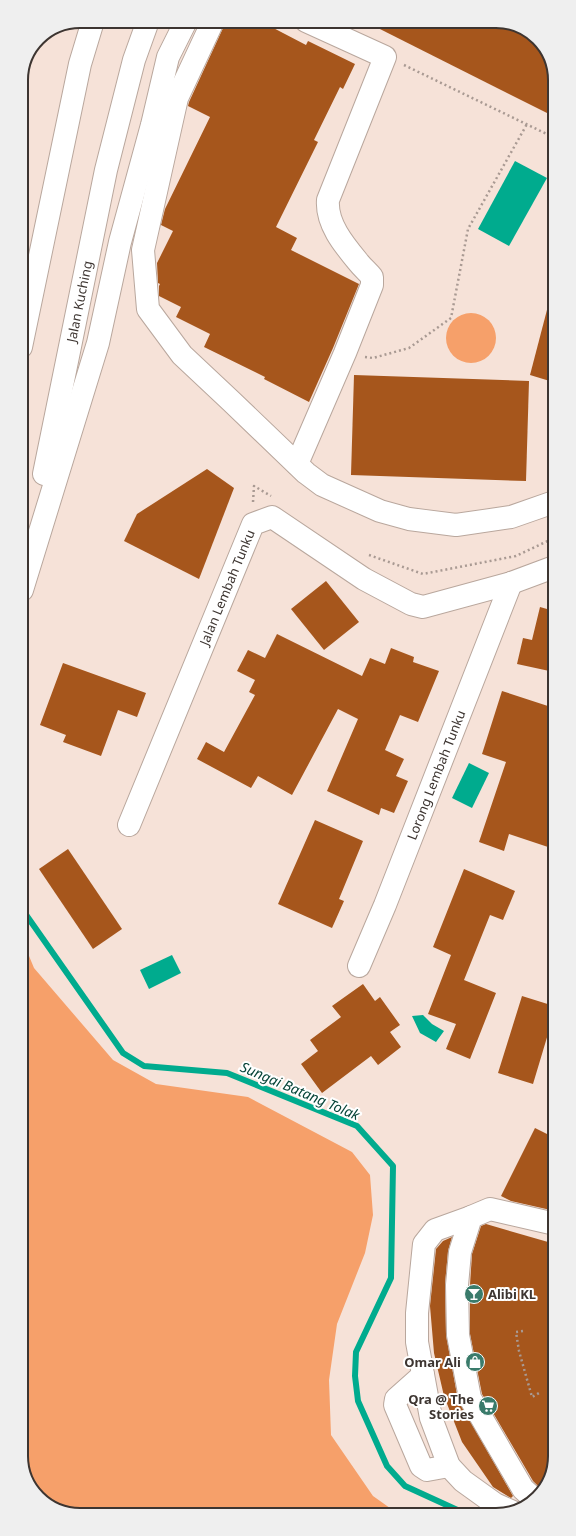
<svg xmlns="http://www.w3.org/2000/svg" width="576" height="1536" viewBox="0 0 576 1536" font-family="'Noto Sans',sans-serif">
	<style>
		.forest { fill: #f6a06a }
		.water { fill: #00ab8e }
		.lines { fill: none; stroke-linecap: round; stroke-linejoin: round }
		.stream { stroke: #00ab8e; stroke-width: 6 }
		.building { fill: #a6561c }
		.minor-casing { stroke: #b9a79d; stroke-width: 24 }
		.highway-casing { stroke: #b9a79d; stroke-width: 24 }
		.path { stroke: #a99a93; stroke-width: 2.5; stroke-dasharray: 2 3; stroke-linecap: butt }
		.minor { stroke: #fff; stroke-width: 22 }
		.highway { stroke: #fff; stroke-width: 22 }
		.labels { text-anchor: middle; stroke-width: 4; stroke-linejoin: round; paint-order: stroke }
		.street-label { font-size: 13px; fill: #3d3531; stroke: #fff }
		.poi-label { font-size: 13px; font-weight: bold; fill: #3d3531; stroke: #fff; text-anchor: end }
		.water-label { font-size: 14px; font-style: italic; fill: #084539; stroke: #fff }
		.rim { fill: none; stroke: #3d3531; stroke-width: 2 }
	</style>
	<rect width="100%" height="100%" fill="#f6e2d8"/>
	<g class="forest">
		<circle cx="471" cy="338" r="25"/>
		<polygon points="22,939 34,968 113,1060 156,1084 248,1097 352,1152 370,1175 373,1215 365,1253 337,1324 329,1380 331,1435 373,1496 397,1513 76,1515 44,1503 23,1471"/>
	</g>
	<g class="water">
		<polygon points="515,161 547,178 509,246 478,229"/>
		<polygon points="469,763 489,773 472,808 452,798"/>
		<polygon points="172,955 181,973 149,989 140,970"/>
		<polygon points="423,1015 432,1024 444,1031 436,1042 420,1033 412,1016"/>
	</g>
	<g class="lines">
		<polyline class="stream" points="22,909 123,1053 144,1066 227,1073 357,1126 393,1166 391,1278 356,1352 355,1376 358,1401 387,1466 405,1486 464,1513"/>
	</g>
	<g class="building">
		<polygon points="225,21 260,21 306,45 308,41 355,64 343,89 340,87 314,140 318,142 276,227 297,238 291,250 359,284 333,348 309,402 264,379 265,377 204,347 210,334 176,317 181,307 159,296 159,286 160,284 158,283 157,263 173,231 161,225 165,209 210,117 188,106 189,102 224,26"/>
		<polygon points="364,21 500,21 535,35 553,65 553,116"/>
		<polygon points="548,306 553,307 553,382 530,375"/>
		<polygon points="354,375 529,381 526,481 351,475"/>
		<polygon points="207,469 234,488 199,579 124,541 137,514"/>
		<polygon points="326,581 359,622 324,650 291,609"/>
		<polygon points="540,607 554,611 554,672 517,664 523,638 532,640"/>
		<polygon points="277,634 362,676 370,658 385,664 391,648 414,657 413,662 439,671 418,722 400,715 385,750 404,759 396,776 408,781 394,813 381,808 379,815 327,791 358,719 338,709 292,795 258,776 251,788 197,759 206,742 224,752 255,695 249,692 255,680 237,671 248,650 265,658"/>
		<polygon points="63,663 146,693 137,717 118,710 101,756 63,742 66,735 40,725"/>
		<polygon points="502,691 554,708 554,849 509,834 504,851 479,842 506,762 482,754"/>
		<polygon points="315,820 363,841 339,899 344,901 332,928 278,904"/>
		<polygon points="68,849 122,929 93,949 39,869"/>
		<polygon points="464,869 515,891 503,920 490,915 464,980 496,993 470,1059 446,1049 456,1024 428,1014 451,955 433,947"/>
		<polygon points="363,984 375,1001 380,997 400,1025 390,1032 401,1047 378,1065 371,1056 322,1093 301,1064 318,1051 310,1040 341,1017 332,1006"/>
		<polygon points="522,996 554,1006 554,1036 548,1034 533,1084 498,1073"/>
		<polygon points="535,1128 555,1138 555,1211 511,1201 501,1196"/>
		<polygon points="486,1224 555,1244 555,1456 543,1491 533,1481 482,1394 470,1334 470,1285 472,1254 481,1226"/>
		<polygon points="452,1237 448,1251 445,1284 446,1335 458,1400 513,1496 511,1498 493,1487 462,1442 444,1396 434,1353 430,1306 436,1249 443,1241"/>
	</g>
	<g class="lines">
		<g class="minor-casing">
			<g id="minor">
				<polyline points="213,21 177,98 143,250 148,309 182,355 231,401 306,473 322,485 380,511 409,519 456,525 511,517 554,502"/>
				<path d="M297,464L345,353L372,285V277C368,272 363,268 359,263C345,246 326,224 328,200L385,57L306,21"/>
				<path id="s1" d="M129,825L253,524L272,517L364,579L411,604L423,607L511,583L554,567"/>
				<path id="s2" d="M359,966L385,905L511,583"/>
				<polyline points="471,1217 435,1230 424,1244 417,1313 417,1342 431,1418 449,1466 463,1481 495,1504 513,1512"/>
				<polyline points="423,1375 396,1399 395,1405 421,1466 427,1470 449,1466"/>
				<polyline points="533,1498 523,1489 470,1398 458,1335 457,1285 460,1252 471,1217 490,1209 555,1224"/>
			</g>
		</g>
		<g class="highway-casing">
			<g id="highway">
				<polyline points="21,347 80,64 93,21"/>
				<path id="s3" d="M44,474L106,170L134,60L148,21"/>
				<polyline points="22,590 98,343 120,242 152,125 168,57 186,21"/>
			</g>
		</g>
		<g class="path">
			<polyline points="404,65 553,137"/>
			<polyline points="365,357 373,358 409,348 451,318 468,229 527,124"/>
			<polyline points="253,502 254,486 271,496"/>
			<polyline points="369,555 423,574 516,556 554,538"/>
			<polyline points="523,1331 516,1332 519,1351 532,1397 539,1393"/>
		</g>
		<use href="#minor" class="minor"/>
		<use href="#highway" class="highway"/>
	</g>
	<defs>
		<g id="bar-disc" transform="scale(1)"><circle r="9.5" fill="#3a7b6b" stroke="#fff"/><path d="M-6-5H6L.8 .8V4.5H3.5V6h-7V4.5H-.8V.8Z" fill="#fff"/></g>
		<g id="shop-disc" transform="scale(1)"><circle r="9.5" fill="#3a7b6b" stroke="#fff"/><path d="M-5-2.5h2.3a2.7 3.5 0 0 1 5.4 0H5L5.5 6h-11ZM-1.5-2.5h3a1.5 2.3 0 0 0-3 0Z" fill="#fff"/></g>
		<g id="supermarket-disc" transform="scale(1)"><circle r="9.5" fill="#3a7b6b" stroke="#fff"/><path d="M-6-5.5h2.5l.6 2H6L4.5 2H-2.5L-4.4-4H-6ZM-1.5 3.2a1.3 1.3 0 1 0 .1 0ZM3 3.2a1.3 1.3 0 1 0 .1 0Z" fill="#fff"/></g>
	</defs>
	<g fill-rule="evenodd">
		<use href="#bar-disc" x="474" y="1294"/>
		<use href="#shop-disc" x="475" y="1362"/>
		<use href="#supermarket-disc" x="488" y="1406"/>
	</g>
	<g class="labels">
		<g class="street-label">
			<text dy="5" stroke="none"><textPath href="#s3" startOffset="176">Jalan Kuching</textPath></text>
			<text dy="5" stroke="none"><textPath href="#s1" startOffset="257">Jalan Lembah Tunku</textPath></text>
			<text dy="5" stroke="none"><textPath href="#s2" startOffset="206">Lorong Lembah Tunku</textPath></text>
		</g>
		<g class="poi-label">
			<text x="488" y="1299" text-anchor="start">Alibi KL</text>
			<text x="461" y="1367">Omar Ali</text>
			<text x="474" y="1404">Qra @ The<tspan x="474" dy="15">Stories</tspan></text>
		</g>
		<g class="water-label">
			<text transform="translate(300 1091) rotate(23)" y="5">Sungai Batang Tolak</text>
		</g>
	</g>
	<path d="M0 0H576V1536H0ZM80 28H496A52 52 0 0 1 548 80V1456A52 52 0 0 1 496 1508H80A52 52 0 0 1 28 1456V80A52 52 0 0 1 80 28Z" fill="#efefef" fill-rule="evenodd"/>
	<path class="rim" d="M80 28H496A52 52 0 0 1 548 80V1456A52 52 0 0 1 496 1508H80A52 52 0 0 1 28 1456V80A52 52 0 0 1 80 28Z"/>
</svg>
